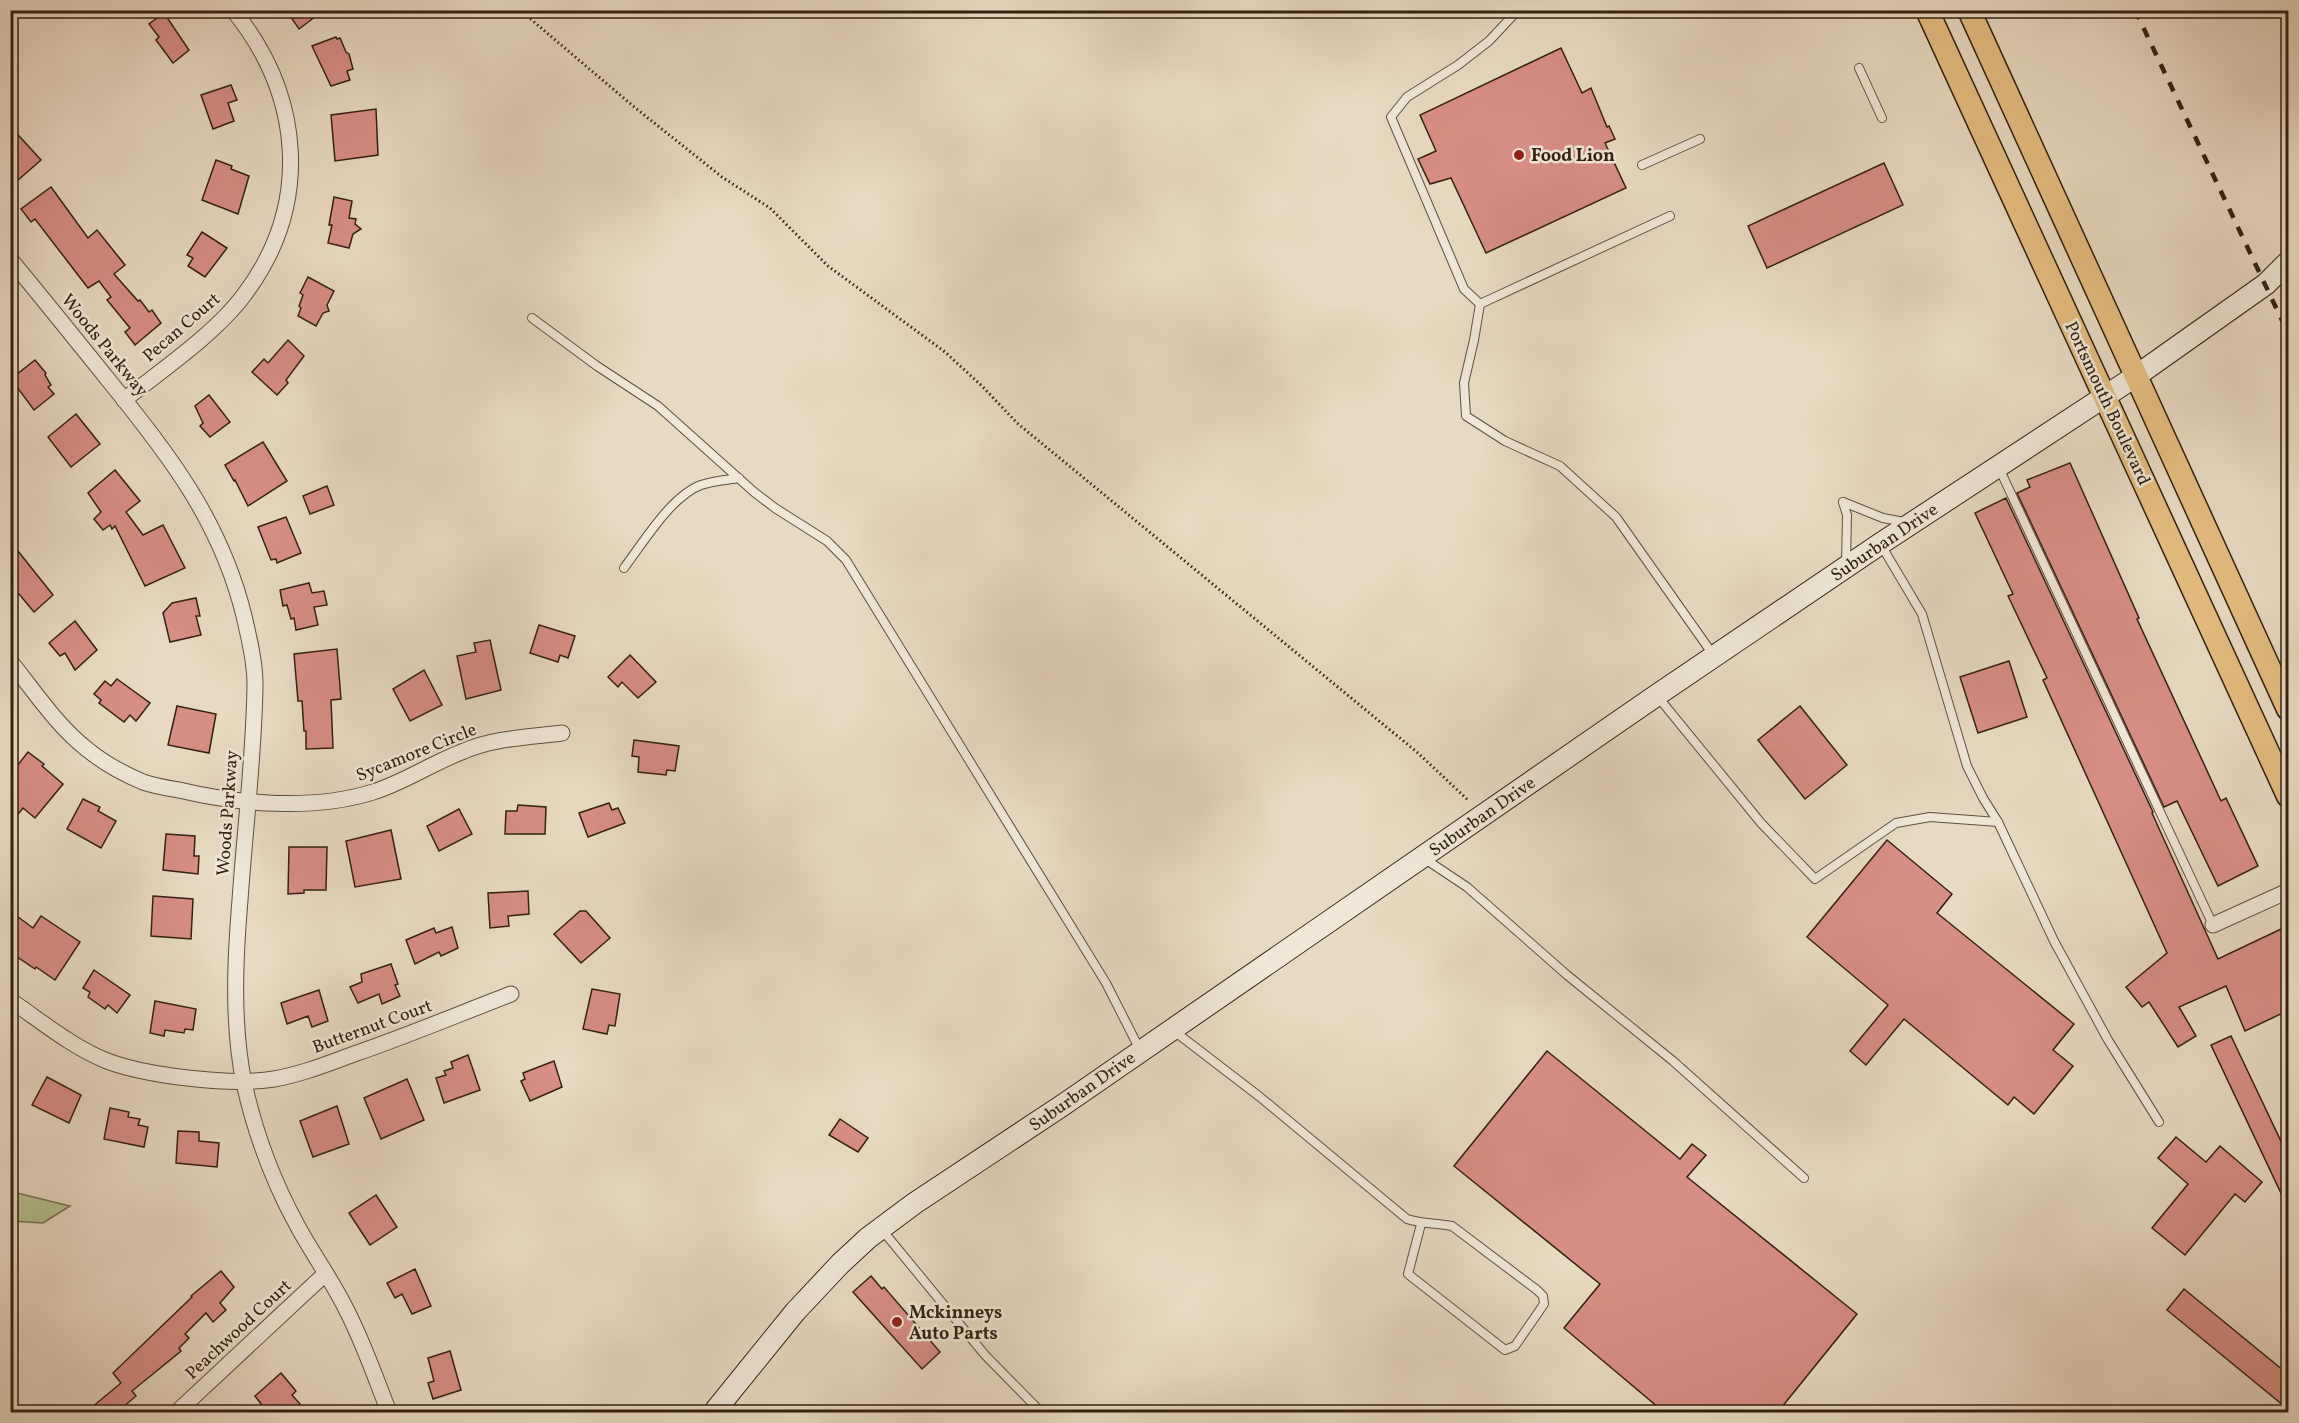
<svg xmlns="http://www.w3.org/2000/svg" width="2299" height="1423" viewBox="0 0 2299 1423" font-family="Vollkorn,serif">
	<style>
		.green { fill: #b6bf93; stroke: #747052; stroke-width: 1.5 }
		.building { fill: #d78e84; stroke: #332111; stroke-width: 1.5 }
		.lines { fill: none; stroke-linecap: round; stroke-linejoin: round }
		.lane-casing { stroke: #604f3d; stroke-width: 10 }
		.street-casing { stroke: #604f3d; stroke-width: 17 }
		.secondary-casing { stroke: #332111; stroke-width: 23 }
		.primary-casing { stroke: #332111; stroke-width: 25 }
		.path { stroke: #332111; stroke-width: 3; stroke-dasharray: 1.5 3; stroke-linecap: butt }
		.lane { stroke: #f0e7d7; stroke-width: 8 }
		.street { stroke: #f0e7d7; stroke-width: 15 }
		.secondary { stroke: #f0e7d7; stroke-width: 21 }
		.primary { stroke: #e4bd81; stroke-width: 22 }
		.rail { stroke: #332111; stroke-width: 4.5; stroke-dasharray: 10 10; stroke-linecap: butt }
		.poi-dot { fill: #8f2418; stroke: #f0e7d7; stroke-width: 2 }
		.labels { text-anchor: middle; stroke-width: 5; stroke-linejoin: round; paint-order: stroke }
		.poi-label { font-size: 18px; font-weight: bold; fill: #332111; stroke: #f0e7d7; text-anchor: start }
		.street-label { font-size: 18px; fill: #332111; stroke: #f0e7d7 }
	</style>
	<rect width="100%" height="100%" fill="#e8dac2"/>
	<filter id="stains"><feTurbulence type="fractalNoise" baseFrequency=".00333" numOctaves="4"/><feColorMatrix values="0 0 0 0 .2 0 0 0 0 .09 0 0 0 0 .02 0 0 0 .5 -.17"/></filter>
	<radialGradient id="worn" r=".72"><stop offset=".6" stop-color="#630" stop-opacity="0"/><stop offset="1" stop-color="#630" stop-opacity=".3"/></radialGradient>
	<polygon class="green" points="11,1192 13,1192 70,1206 43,1223 11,1221"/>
	<g class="building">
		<polygon points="286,10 324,10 299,29"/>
		<polygon points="164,13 189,50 173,63 156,40 159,37 149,24"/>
		<polygon points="336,37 337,39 340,38 346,52 349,54 353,69 347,71 350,80 331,86 312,46"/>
		<polygon points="1561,48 1582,93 1591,88 1607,127 1609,126 1615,139 1605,143 1626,188 1486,253 1451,178 1430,184 1418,159 1436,151 1420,115"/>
		<polygon points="231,85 237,100 228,103 234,121 213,129 201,95"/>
		<polygon points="376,109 378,155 335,161 331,115"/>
		<polygon points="10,126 41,160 10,187"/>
		<polygon points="216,160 232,166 231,169 249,176 238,214 202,200"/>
		<polygon points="1884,163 1903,205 1767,268 1748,226"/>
		<polygon points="51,187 88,238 97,230 125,265 114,274 138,301 140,300 149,312 152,310 161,323 135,345 125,332 130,328 107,300 111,297 99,281 88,288 35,219 31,222 21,209"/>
		<polygon points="334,197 352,201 349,218 356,219 355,224 361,229 353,234 349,248 328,243 332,225 329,225"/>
		<polygon points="202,232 227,248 205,277 188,266 193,258 187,255"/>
		<polygon points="308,277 334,291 327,305 329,311 323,313 316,326 298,316 301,308 299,306 303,295 300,293"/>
		<polygon points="288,340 304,356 286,380 288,383 277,395 252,372 264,359 268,363"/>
		<polygon points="35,360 46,373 45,375 51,385 48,387 54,394 34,410 11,379"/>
		<polygon points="209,395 230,422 210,437 200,426 203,423 195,406"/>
		<polygon points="76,414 100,444 71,467 48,437"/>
		<polygon points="263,442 287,481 248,506 235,480 234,481 225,465"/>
		<polygon points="2070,463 2139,618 2137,619 2221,801 2226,798 2258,866 2218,886 2177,801 2164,807 2017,493 2030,487 2027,480"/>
		<polygon points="115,470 140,501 126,512 143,535 163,525 185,568 145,586 115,526 112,529 110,525 103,530 94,519 101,512 88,493"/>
		<polygon points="327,486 334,505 310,514 303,496"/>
		<polygon points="2006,498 2153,812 2152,813 2218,959 2281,929 2289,944 2289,1010 2245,1031 2226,986 2179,1007 2196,1036 2178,1047 2149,1002 2142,1007 2126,987 2167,953 2043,680 2047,678 2008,596 2013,594 1975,513"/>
		<polygon points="286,517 301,553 277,563 276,559 271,560 258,527"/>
		<polygon points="10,541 53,595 34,612 19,594 10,600"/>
		<polygon points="309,583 312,593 324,591 327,605 314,607 318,625 296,630 294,618 291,619 287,605 283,606 280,590"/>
		<polygon points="196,598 200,616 196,616 201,635 170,642 163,613 172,603"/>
		<polygon points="75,621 97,650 75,670 65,653 60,656 49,643"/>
		<polygon points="539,625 575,636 568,658 560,655 558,662 530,653"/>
		<polygon points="490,640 501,690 466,699 457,656 476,652 474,643"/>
		<polygon points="337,649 341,699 331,700 333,748 306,749 306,731 304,731 302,701 298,701 294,654"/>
		<polygon points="630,655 656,682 638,698 622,682 618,687 608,677"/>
		<polygon points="2009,661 2027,717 1978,733 1960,677"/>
		<polygon points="424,670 442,705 410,721 393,689"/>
		<polygon points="117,679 150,703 136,721 130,715 124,722 99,703 101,700 94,694 105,681 111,686"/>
		<polygon points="177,706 216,714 209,753 168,745"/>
		<polygon points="1800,706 1847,765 1805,799 1758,740"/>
		<polygon points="634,740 679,746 675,771 667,770 666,775 638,772 639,757 632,756"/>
		<polygon points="28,752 44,764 42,766 63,784 35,818 23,808 10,824 10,775"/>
		<polygon points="83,799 100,807 98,811 116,821 101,848 67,829"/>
		<polygon points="609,803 612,810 618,808 625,823 588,837 579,813"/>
		<polygon points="518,805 546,807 545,834 505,834 506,811 517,811"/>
		<polygon points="459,809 472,834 439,851 427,826"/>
		<polygon points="391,830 401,879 355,887 346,841"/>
		<polygon points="166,834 195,836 194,856 199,856 198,874 163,870"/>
		<polygon points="1887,840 1952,894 1937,913 2074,1024 2053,1050 2073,1066 2034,1114 2014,1097 2008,1105 1904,1019 1866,1065 1850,1051 1888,1005 1807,937"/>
		<polygon points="289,847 327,847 326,890 304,890 304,893 288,894"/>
		<polygon points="528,891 529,914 508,916 509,926 490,928 488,893"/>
		<polygon points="153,896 193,899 191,939 151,936"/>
		<polygon points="10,911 33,928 41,916 80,942 55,980 36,967 35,969 10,952"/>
		<polygon points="580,911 586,911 610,938 581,963 554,934"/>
		<polygon points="452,927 458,948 441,956 439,952 415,964 406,940 434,928 436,933"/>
		<polygon points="391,964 398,984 395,985 400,996 382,1004 379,994 358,1003 350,987 362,982 361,974"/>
		<polygon points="94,970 130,995 117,1013 108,1005 105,1009 88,997 90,992 83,988"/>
		<polygon points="592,989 620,994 615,1026 609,1025 607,1034 583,1029"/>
		<polygon points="319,990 328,1021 312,1027 308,1016 287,1024 281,1003"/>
		<polygon points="155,1001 196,1009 193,1030 185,1029 184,1033 165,1030 164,1036 150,1033"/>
		<polygon points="2231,1036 2289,1158 2289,1210 2211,1045"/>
		<polygon points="1547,1051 1680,1159 1692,1144 1706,1155 1687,1177 1857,1314 1777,1413 1665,1413 1564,1328 1600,1284 1454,1166"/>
		<polygon points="468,1055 480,1090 444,1103 436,1078 446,1075 444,1071 453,1068 451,1062"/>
		<polygon points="554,1061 562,1087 530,1101 521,1081 525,1079 523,1073"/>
		<polygon points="47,1077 81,1095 69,1123 32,1105"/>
		<polygon points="407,1079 424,1120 381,1139 364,1098"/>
		<polygon points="337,1106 349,1144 313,1157 300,1121"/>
		<polygon points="110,1108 129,1112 128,1117 140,1119 138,1125 148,1127 144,1147 104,1139"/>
		<polygon points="840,1119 868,1138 858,1152 829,1135"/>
		<polygon points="178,1131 199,1132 199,1141 219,1143 217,1167 176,1163"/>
		<polygon points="2176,1137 2206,1162 2220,1146 2262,1182 2245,1202 2235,1194 2185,1255 2152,1228 2188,1184 2158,1158"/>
		<polygon points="376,1195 397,1227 370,1245 349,1213"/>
		<polygon points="415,1269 431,1306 412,1314 402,1294 395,1298 387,1283"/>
		<polygon points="221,1271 234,1287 220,1303 226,1310 213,1322 206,1313 185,1334 189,1338 179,1348 181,1351 132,1391 136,1396 116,1413 85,1413 121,1383 113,1373 192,1297 191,1296"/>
		<polygon points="871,1276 882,1289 884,1287 940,1352 922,1369 853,1292"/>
		<polygon points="2184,1289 2289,1375 2289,1410 2167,1310"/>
		<polygon points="450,1351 461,1390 433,1399 428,1383 434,1381 428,1358"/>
		<polygon points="281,1373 296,1391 292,1395 300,1404 292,1413 268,1413 255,1396"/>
	</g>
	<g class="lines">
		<g class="lane-casing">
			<g id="lane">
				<polyline points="1518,10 1489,41 1458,65 1407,97 1391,117 1464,289 1480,304 1670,216"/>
				<polyline points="1932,17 1946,10"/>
				<polyline points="1859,68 1882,118"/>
				<polyline points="1642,165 1700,139"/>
				<polyline points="1480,304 1474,340 1464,383 1466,416 1505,441 1560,466 1616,517 1714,656"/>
				<polyline points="532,318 597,366 658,406 754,492 775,508 827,541 846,560 1106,983 1140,1050"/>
				<polyline points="1999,468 2213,925"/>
				<polyline points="1843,502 1883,518 1904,522"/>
				<polyline points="1843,502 1847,515 1846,563"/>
				<polyline points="1881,545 1922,614 1967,766 1983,798 1998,822 2054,941 2108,1040 2159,1122"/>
				<path d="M624,568C643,543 671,496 701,485C713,481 727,480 739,478"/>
				<polyline points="1658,697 1761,823 1815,879 1896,823 1930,817 1998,822"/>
				<polyline points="1425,859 1467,887 1567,975 1673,1061 1804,1178"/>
				<path d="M1174,1031L1260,1097L1407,1219C1422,1224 1437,1223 1452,1226L1537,1290L1543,1296L1544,1304L1515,1346L1505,1350L1408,1274L1421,1224"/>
				<polyline points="883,1231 985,1355 1041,1412"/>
			</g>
		</g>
		<g class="street-casing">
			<g id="street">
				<path d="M10,259C44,300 77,341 110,382C170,456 221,522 244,616C249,638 255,662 255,685C254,757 245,828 240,900C235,960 232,1024 244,1083C255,1133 273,1181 297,1225C312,1253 331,1279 345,1307C363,1341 375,1377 389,1412"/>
				<path d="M124,400C162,370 216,333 244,295C312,205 303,96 233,10"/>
				<path d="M10,661C35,692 57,726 88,750C104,763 124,774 143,782C154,786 167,788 179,790C238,804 313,811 373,792C405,782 432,763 464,751C495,738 529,737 562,733"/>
				<polyline points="2213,925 2288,891"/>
				<path d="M10,1000C41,1021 72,1047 107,1061C147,1076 232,1086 274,1079C303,1074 329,1063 357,1053C409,1035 459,1014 511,994"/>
				<polyline points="177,1412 325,1274"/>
			</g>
		</g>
		<g class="secondary-casing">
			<polyline id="secondary" points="714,1412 795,1312 840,1264 868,1238 915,1203 1063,1105 1657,695 1880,544 2136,376 2266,284 2288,262"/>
		</g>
		<g class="primary-casing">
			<g id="primary">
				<polyline points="1927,10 2288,796"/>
				<polyline points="1969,10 2288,709"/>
			</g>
		</g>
		<polyline class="path" points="520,10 633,106 722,177 770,208 828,266 945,352 982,386 1017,423 1418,753 1469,801"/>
		<use href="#lane" class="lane"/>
		<use href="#street" class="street"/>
		<use href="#secondary" class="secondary"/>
		<use href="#primary" class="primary"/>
		<polyline class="rail" points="2135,10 2288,333"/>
	</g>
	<g class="poi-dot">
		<circle cx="1519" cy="155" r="6"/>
		<circle cx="897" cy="1322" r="6"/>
	</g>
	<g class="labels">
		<g class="poi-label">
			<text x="1531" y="161">Food Lion</text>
			<text x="909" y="1318">Mckinneys<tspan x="909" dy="21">Auto Parts</tspan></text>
		</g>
		<g class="street-label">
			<text transform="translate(181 327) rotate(-41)" y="6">Pecan Court</text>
			<text transform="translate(105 345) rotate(51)" y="6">Woods Parkway</text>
			<text transform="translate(2108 403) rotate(65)" y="6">Portsmouth Boulevard</text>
			<text transform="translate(1884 542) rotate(-34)" y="6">Suburban Drive</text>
			<text transform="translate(416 752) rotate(-22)" y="6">Sycamore Circle</text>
			<text transform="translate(227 813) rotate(-86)" y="6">Woods Parkway</text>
			<text transform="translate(1482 816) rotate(-35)" y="6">Suburban Drive</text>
			<text transform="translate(372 1026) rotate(-20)" y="6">Butternut Court</text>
			<text transform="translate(1082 1091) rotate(-35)" y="6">Suburban Drive</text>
			<text transform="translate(238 1329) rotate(-43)" y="6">Peachwood Court</text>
		</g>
	</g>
	<rect width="2299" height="1423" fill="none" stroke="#e8dac2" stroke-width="36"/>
	<rect x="12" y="12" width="2275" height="1399" fill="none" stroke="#332111" stroke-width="3"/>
	<rect x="18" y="18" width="2263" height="1387" fill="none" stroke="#332111" stroke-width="1.5"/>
	<rect width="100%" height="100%" filter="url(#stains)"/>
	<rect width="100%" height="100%" fill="url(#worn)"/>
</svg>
